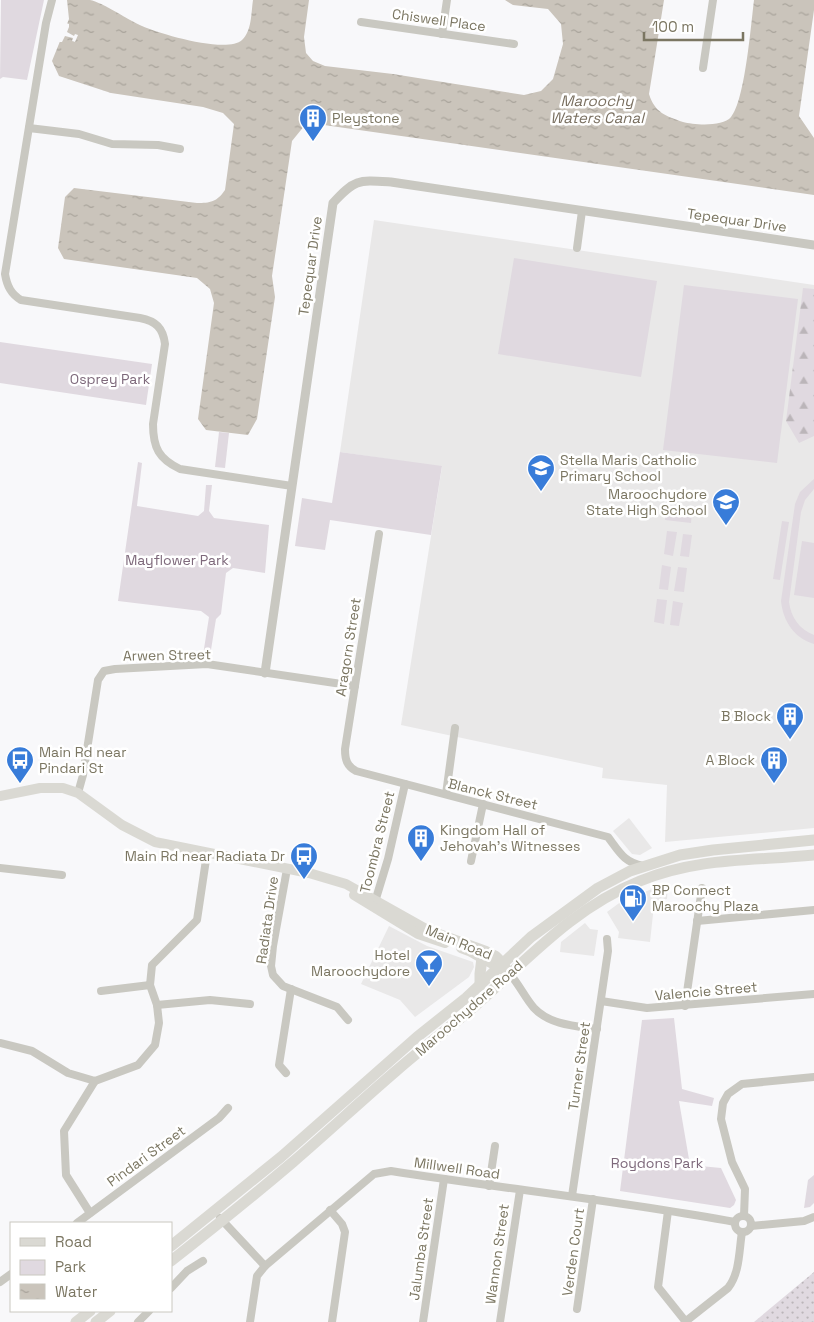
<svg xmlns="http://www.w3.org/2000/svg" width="814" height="1322" viewBox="0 0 814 1322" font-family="'Space Grotesk',sans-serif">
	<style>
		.built { fill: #e9e8e8 }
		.grass { fill: url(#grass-dots) }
		.forest { fill: url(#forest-firs) }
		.park { fill: #e0d9e0 }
		.water { fill: url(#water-ripples) }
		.pier { fill: #f8f8fa }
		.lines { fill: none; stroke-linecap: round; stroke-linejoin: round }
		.minor { stroke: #c9c8c1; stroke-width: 8 }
		.tertiary { stroke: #c9c8c1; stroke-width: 9 }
		.secondary { stroke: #dad9d3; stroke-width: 10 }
		.primary { stroke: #dad9d3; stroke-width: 11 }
		.labels { text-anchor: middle; stroke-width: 5; stroke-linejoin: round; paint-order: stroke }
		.street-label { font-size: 14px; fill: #7b7662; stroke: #fff }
		.poi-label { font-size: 14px; fill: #7b7662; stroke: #fff; text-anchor: start }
		.park-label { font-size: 14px; fill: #7e697b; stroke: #fff }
		.water-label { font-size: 15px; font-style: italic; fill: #7a7061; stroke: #fff }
	</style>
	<defs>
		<pattern id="grass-dots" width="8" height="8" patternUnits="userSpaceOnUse" patternTransform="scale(1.25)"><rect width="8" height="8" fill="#e0d9e0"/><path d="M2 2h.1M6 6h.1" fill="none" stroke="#bbb5b9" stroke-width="1.8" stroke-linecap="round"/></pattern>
		<pattern id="forest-firs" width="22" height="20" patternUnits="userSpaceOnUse" patternTransform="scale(1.25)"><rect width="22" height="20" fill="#e0d9e0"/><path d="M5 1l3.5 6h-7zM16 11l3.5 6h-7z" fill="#bbb5b9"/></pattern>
		<pattern id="water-ripples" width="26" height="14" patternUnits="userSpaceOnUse" patternTransform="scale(1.25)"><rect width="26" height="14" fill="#cac4bb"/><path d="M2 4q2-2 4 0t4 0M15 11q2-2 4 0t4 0" fill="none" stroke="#a9a49b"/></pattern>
	</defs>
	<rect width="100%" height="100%" fill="#f8f8fa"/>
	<g class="built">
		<polygon points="374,220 814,285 814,828 665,842 667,785 602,778 603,768 401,725 442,467 340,452"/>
		<polygon points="629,818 652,848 640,855 632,854 613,831"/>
		<polygon points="662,885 668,885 667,899 660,900 654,905 650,942 618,938 619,932 607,912 622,901"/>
		<polygon points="585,923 590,929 598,930 594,956 560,952 561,942"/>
		<polygon points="389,926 427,946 473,962 474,967 469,977 415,1017 400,1000 361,984"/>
	</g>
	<polygon class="grass" points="814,1272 814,1322 754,1322"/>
	<polygon class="forest" points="803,288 814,289 814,436 799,443 786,421"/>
	<g class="park">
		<polygon points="1,0 44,0 27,80 3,77 0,79"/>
		<polygon points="514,258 657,281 641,377 498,354"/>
		<polygon points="684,285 798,299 777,463 663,450"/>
		<polygon points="0,342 152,364 146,405 0,383"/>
		<polygon points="219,432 229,433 225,468 215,467"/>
		<polygon points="340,452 442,466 431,535 330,520 325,550 295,546 302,498 332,503"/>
		<polygon points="138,462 142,463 137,506 198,516 204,511 206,485 212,485 209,511 214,518 269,525 265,573 233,568 226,573 221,614 216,619 210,656 203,655 209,617 201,611 118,601"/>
		<path d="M814,479V489L805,500L801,512L789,602C791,617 799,629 814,635V644C794,638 783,621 781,601L795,504L800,492Z"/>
		<polygon points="666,509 692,512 691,523 665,520"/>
		<polygon points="782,521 789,522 780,580 773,579"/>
		<polygon points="667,531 677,532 673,556 664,554"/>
		<polygon points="683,534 692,535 689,557 680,556"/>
		<polygon points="802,541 814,543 814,598 794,595"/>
		<polygon points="662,565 671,567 668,590 659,589"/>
		<polygon points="678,567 687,568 684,592 674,591"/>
		<polygon points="657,599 667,600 664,624 654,622"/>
		<polygon points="673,601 683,603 679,626 670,625"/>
		<polygon points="674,1018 682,1089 714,1098 712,1106 679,1101 690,1165 721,1168 736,1200 734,1205 730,1208 620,1191 642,1020"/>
		<polygon points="814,1175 814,1203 810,1207 804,1208 808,1180"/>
	</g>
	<path class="water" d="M67,0C74,0 83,0 90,0C102,2 128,20 142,26C160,34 227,54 242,40C252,31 251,13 253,0H309L304,37L306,53L313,61L325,66L393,74L524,95L541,91L553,79L563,44L561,24L548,9L513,5L505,0H664L649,94C655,113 666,116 683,122C694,125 723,127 731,117C745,101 751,24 754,0H814V10L799,116L814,138V195L317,124L305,125L292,141L272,276L275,297L257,419L248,435L206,430L198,419L214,303L210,289L197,278L64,259L58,248L65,197L74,188L197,203C210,203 217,202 225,190L234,124L223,113L203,107L111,93L59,76L52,61L69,19Z"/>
	<polygon class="pier" points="66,23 69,24 69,27 67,32 74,36 75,34 78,35 75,42 72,41 73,38 65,36 62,42 58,42"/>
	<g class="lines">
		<g class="minor">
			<path d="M52,0L46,23L5,274C7,286 11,294 21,300L140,318C156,321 163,328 165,344L153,424C153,448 159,459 180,469L292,486"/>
			<polyline points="361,22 514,44"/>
			<polyline points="442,34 447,0"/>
			<polyline points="703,68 713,0"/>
			<polyline points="29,128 79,134 112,144 158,145 180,149"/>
			<polyline points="577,248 582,211"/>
			<path d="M379,534L345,749C345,760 347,766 356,771L608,837C620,853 624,862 643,866"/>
			<polyline points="78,793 83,775 98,680 104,671 115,669 207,664 355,686"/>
			<polyline points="446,794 455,728"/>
			<polyline points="471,861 483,804"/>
			<polyline points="0,868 62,875"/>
			<polyline points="287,869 273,946 271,966 273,975 283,986 337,1007 348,1020"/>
			<polyline points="374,905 388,859 405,784"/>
			<polyline points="697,921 814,910"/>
			<path d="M509,973C519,984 525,998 534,1008C550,1025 575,1026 597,1029"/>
			<polyline points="101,991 150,985"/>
			<polyline points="601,1001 647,1008 814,994"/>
			<polyline points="157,1005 210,1000 250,1004"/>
			<polyline points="685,1006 702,888"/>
			<polyline points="0,1043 32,1051 68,1073 95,1081 138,1065 155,1045 159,1023 157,1005 150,985 152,965 197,920 207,853"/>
			<polyline points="286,1073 279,1065 291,989"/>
			<polyline points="489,1186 495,1146"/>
			<polyline points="572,1196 608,951 607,939"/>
			<polyline points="330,1210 342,1224 345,1232 332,1322"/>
			<polyline points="668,1211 658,1287 686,1322"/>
			<polyline points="90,1213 66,1175 64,1131 95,1081"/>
			<circle cx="743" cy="1224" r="8"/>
			<polyline points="744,1216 745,1189 732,1162 721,1119 723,1103 728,1094 742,1084 814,1077"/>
			<polyline points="220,1218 265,1266"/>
			<polyline points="77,1223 219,1118 228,1108"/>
			<polyline points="751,1226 804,1221 814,1217"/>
			<polyline points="0,1282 11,1274"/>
			<polyline points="171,1288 187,1271 203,1261"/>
			<polyline points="577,1309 593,1199"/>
			<polyline points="138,1322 149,1311"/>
			<path d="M250,1322L257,1276L265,1266L374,1174L391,1171C506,1189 621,1201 735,1222"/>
			<polyline points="423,1322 444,1179"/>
			<polyline points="500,1322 520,1190"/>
			<path d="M685,1322L728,1288C740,1273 739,1250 742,1232"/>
		</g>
		<path class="tertiary" d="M265,673L333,203C355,179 358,180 391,182L814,245"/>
		<g class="secondary">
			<polyline points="0,796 40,788 63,788 78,793 122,825 155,842 309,873 346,884 428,930 486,951 496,956 503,963 509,973"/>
			<polyline points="354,895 418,934 445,943"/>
			<polyline points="461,948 469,951 503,970"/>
		</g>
		<g class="primary">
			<polyline points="480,986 480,974 482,958"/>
			<polyline points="171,1246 281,1157 417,1037 466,998 531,937 598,888 630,871 680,855 713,850 814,840"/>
			<path d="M171,1261C212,1229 253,1196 293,1162C328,1132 361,1101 396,1071C420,1050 445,1031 469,1011C525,963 570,909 640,881C699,857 753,861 814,855"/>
			<polyline points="76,1322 90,1311"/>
			<polyline points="96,1322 110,1311"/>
		</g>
	</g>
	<defs>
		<g id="building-pin" transform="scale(1.4375)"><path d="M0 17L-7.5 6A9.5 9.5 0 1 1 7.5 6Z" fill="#387cd9" stroke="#fff"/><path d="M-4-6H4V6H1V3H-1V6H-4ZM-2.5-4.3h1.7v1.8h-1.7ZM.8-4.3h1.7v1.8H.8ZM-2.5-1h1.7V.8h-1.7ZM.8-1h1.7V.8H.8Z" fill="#fff"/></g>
		<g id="school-pin" transform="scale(1.4375)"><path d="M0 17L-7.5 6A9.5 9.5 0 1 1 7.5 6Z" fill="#387cd9" stroke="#fff"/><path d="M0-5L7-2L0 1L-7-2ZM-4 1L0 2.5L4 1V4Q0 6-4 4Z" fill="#fff"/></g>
		<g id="bus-pin" transform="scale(1.4375)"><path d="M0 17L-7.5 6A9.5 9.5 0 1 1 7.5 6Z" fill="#387cd9" stroke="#fff"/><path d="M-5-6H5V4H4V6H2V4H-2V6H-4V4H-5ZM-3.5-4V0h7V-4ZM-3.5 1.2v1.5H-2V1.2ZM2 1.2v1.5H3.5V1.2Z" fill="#fff"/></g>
		<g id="fuel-pin" transform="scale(1.4375)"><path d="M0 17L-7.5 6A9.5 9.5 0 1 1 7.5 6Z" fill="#387cd9" stroke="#fff"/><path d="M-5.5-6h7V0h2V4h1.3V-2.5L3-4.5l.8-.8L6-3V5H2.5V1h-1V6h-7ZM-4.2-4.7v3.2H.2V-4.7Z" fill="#fff"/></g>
		<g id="bar-pin" transform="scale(1.4375)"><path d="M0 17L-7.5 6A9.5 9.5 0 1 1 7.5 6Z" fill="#387cd9" stroke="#fff"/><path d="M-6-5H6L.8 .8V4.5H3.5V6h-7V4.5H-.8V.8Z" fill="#fff"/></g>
	</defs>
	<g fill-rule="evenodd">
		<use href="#building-pin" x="313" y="118"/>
		<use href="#school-pin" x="541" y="468"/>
		<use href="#school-pin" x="726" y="502"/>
		<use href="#building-pin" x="790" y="716"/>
		<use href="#bus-pin" x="20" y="760"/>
		<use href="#building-pin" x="774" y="760"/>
		<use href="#building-pin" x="421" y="838"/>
		<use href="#bus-pin" x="304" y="856"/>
		<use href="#fuel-pin" x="633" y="898"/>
		<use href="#bar-pin" x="429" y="963"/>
	</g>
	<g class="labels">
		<g class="street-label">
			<text transform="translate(439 20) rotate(8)" y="5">Chiswell Place</text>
			<text transform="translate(737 220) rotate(8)" y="5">Tepequar Drive</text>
			<text transform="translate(310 266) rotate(-82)" y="5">Tepequar Drive</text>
			<text transform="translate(348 647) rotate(-81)" y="5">Aragorn Street</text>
			<text transform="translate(167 655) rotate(-1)" y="5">Arwen Street</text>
			<text transform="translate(493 794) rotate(14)" y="5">Blanck Street</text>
			<text transform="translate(377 842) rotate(-76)" y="5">Toombra Street</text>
			<text transform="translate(267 920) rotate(-82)" y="5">Radiata Drive</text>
			<text transform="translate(459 942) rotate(22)" y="5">Main Road</text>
			<text transform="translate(706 991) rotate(-5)" y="5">Valencie Street</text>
			<text transform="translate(469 1008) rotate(-41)" y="5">Maroochydore Road</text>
			<text transform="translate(579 1066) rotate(-82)" y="5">Turner Street</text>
			<text transform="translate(146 1156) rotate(-36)" y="5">Pindari Street</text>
			<text transform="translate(457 1168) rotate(8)" y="5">Millwell Road</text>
			<text transform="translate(421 1249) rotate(-82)" y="5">Jalumba Street</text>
			<text transform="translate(573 1252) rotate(-82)" y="5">Verden Court</text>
			<text transform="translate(497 1254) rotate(-82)" y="5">Wannon Street</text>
		</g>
		<g class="poi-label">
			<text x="332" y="123">Pleystone</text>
			<text x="560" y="465">Stella Maris Catholic<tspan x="560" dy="16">Primary School</tspan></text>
			<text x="707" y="499" text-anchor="end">Maroochydore<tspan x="707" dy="16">State High School</tspan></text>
			<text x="771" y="721" text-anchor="end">B Block</text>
			<text x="39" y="757">Main Rd near<tspan x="39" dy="16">Pindari St</tspan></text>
			<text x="755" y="765" text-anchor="end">A Block</text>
			<text x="440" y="835">Kingdom Hall of<tspan x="440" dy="16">Jehovah's Witnesses</tspan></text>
			<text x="285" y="861" text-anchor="end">Main Rd near Radiata Dr</text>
			<text x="652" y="895">BP Connect<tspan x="652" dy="16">Maroochy Plaza</tspan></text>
			<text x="410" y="960" text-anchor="end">Hotel<tspan x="410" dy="16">Maroochydore</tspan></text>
		</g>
		<g class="park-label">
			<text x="110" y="384">Osprey Park</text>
			<text x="177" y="565">Mayflower Park</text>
			<text x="657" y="1168">Roydons Park</text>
		</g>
		<g class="water-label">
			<text x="597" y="106">Maroochy<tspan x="597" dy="17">Waters Canal</tspan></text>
		</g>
	</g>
	<rect x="10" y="1222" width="162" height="90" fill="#ffffff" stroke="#cac8c0"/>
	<rect x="20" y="1238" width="25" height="8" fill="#dad9d3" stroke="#cac8c0"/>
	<text x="55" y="1247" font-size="15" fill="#7b7662">Road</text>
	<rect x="20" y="1260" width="25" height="15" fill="#e0d9e0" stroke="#cac8c0"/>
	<text x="55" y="1272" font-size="15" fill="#7b7662">Park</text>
	<rect x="20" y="1284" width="25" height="15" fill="url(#water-ripples)" stroke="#cac8c0"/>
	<text x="55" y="1297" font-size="15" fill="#7b7662">Water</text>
	<path d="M644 32v8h99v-8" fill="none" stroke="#7b7662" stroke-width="2.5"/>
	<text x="652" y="32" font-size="15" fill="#7b7662" stroke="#ffffff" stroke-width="4" paint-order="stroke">100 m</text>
</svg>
